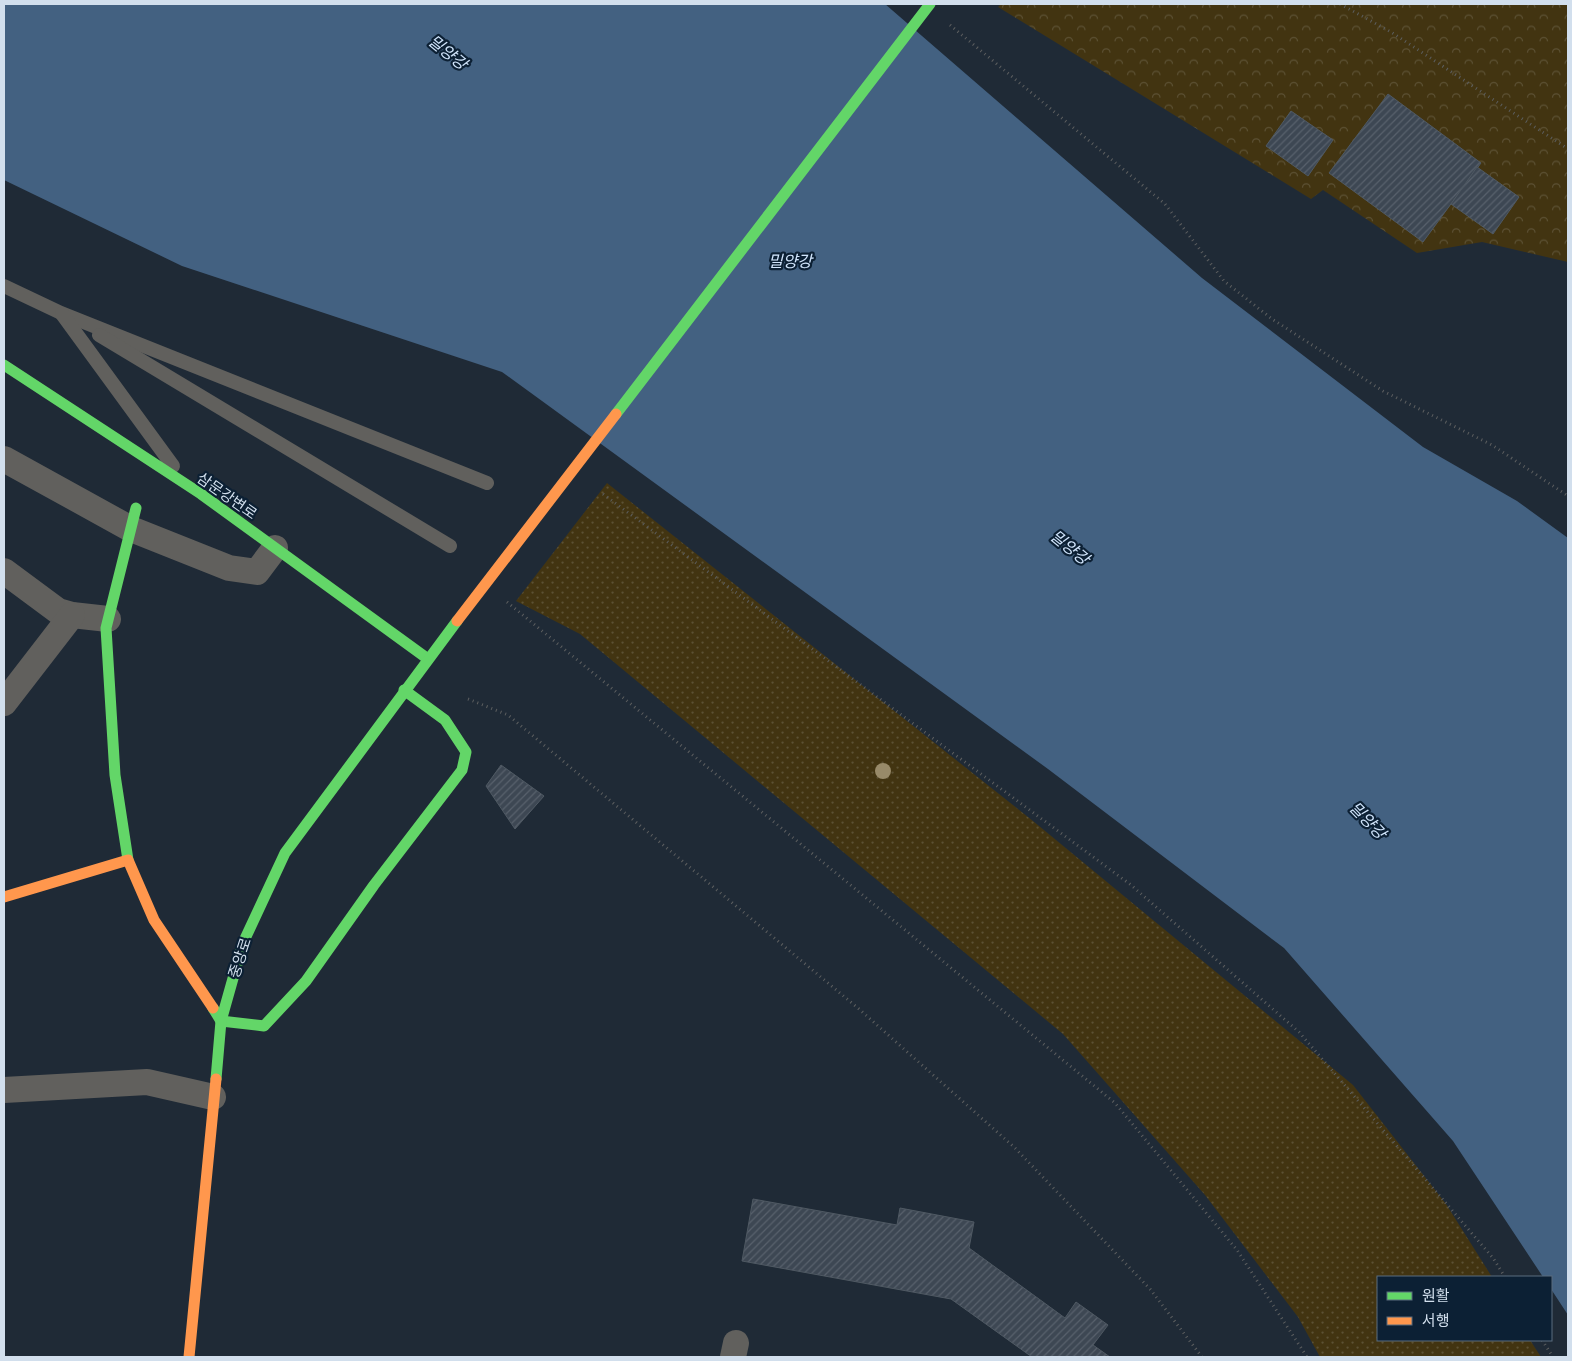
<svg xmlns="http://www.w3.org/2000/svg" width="1572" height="1361" viewBox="0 0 1572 1361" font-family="Helvetica,'Noto Sans KR',sans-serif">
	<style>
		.grass { fill: url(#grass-dots) }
		.park { fill: url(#park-crowns) }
		.water { fill: #436181 }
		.building { fill: url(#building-hatch); stroke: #4f5963 }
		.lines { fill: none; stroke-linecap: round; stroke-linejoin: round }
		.path { stroke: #5d5f60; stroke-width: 3; stroke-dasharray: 1 4; stroke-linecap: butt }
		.lane { stroke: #61605d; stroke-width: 14 }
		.street { stroke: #61605d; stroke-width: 26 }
		.fast { stroke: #63d668; stroke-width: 11 }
		.slow { stroke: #ff974d; stroke-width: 11 }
		.fast-bridge { stroke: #63d668; stroke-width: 11 }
		.slow-bridge { stroke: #ff974d; stroke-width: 11 }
		.tree { fill: #988a69 }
		.labels { text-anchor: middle; stroke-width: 4.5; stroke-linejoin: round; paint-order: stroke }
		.street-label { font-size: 15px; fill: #d2dfed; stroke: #0c2034 }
		.water-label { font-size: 16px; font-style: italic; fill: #d1e5fc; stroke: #0c2034 }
	</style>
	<defs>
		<pattern id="grass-dots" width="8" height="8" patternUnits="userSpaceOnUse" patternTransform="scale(1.25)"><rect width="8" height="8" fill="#423411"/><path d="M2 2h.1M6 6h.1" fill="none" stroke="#5c5134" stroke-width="1.8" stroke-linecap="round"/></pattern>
		<pattern id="park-crowns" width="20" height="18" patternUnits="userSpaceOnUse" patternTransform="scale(1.25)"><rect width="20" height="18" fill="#423411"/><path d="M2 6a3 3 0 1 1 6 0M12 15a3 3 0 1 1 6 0" fill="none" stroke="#5c5134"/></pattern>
		<pattern id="building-hatch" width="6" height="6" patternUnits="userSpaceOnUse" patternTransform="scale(1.25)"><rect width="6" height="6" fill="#3d4753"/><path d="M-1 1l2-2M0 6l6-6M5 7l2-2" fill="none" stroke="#58616c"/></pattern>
	</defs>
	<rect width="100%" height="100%" fill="#1f2a36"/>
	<polygon class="grass" points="607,483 1033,821 1353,1085 1446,1204 1492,1277 1378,1277 1378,1340 1530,1340 1541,1357 1320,1357 1298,1317 1205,1195 1063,1034 580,634 516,601"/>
	<polygon class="park" points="1001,4 1568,4 1568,262 1482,242 1417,253 1323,190 1311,199 998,7"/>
	<polygon class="water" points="4,4 885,4 1202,278 1423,447 1517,501 1568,538 1568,1315 1551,1289 1551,1277 1543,1277 1453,1141 1284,948 1048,769 502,372 182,266 4,180"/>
	<g class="building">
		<polygon points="1388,94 1481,163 1423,242 1329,173"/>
		<polygon points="1291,111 1333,140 1308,176 1266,146"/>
		<polygon points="1477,167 1519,197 1493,234 1451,204"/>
		<polygon points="501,765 544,796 515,829 486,786"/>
		<polygon points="753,1199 897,1225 900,1208 974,1222 969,1248 1065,1318 1076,1302 1108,1325 1093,1345 1110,1357 1032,1357 951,1299 742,1261"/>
	</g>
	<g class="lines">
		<g class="path">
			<polyline points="1340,4 1391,32 1568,149"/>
			<polyline points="950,25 1165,204 1224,281 1272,319 1383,391 1492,445 1568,496"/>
			<polyline points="603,494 1131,885 1299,1032 1493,1258 1505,1277"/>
			<polyline points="507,602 1115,1103 1237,1250 1307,1357"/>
			<polyline points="468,699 508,715 859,1009 1014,1147 1150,1289 1202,1357"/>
			<polyline points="1542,1340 1553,1357"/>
		</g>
		<g class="lane">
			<polyline points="4,286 61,313 487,483"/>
			<polyline points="62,314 173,466"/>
			<polyline points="99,335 450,546"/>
		</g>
		<g class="street">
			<polyline points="4,459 131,529 229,568 257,572 275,548"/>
			<polyline points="4,571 58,611 72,615 108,619"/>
			<polyline points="4,703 72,615"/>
			<polyline points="4,1090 147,1082 213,1097"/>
			<polyline points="733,1357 736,1343"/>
		</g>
		<g class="fast">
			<polyline points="4,365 201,494 428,659"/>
			<polyline points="128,860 115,775 106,628 136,508"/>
			<polyline points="213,1008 221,1021 264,1026 306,981 374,885 462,770 466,752 445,720 404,690"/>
			<polyline points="216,1079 221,1021 243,943 285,853 457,621"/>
		</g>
		<g class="slow">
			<polyline points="4,897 128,860 154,920 213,1008"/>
			<polyline points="189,1357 216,1079"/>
		</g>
		<polyline class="fast-bridge" points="616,414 930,4"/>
		<polyline class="slow-bridge" points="457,621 616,414"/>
	</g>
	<circle class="tree" cx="883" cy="771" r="8"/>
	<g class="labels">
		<g class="street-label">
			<text transform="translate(227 496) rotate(35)" y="5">삼문강변로</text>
			<text transform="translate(240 958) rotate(-72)" y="5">중앙로</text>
		</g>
		<g class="water-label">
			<text transform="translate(448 52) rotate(39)" y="6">밀양강</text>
			<text x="790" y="267">밀양강</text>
			<text transform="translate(1070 547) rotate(39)" y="6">밀양강</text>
			<text transform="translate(1368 820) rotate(46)" y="6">밀양강</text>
		</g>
	</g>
	<rect width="1572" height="1361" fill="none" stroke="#d2dfed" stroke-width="10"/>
	<rect x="1377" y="1276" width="175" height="65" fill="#0c2034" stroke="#5b6c7e"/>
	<rect x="1387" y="1292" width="25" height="8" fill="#63d668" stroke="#5b6c7e"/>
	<text x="1422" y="1301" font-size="15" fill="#d2dfed">원활</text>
	<rect x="1387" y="1317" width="25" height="8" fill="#ff974d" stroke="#5b6c7e"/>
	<text x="1422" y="1326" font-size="15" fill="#d2dfed">서행</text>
</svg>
